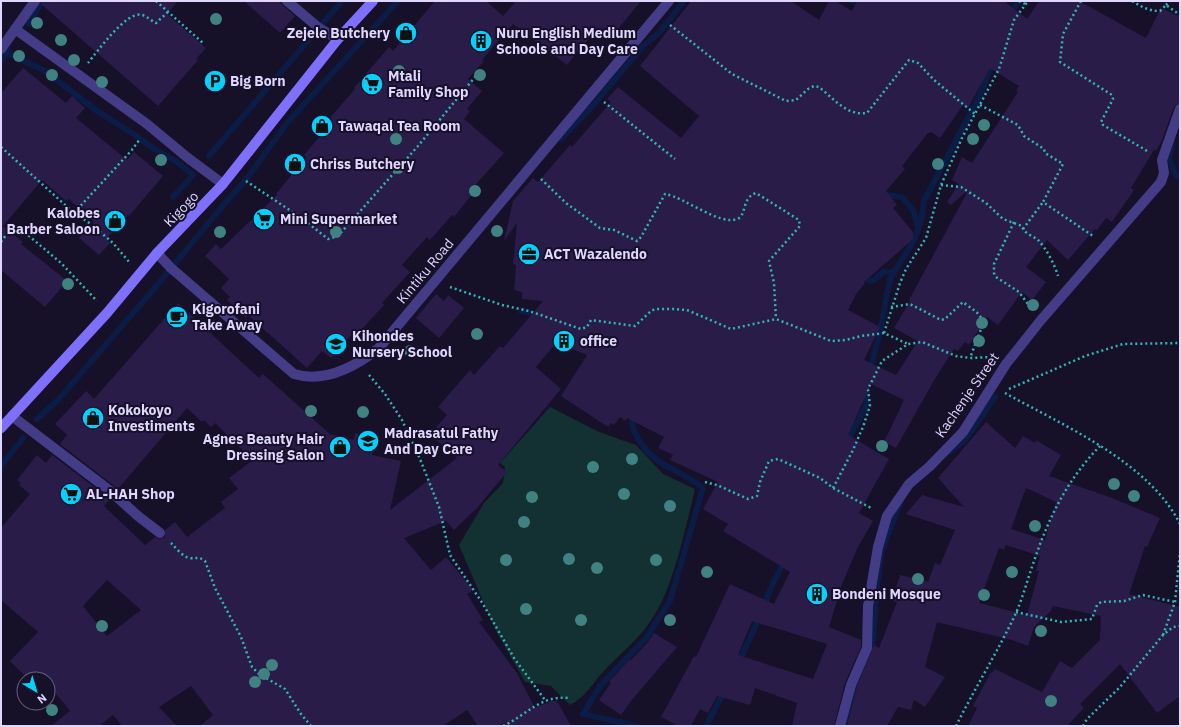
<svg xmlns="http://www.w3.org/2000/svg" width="1181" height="727" viewBox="0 0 1181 727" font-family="'IBM Plex Sans',sans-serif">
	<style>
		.green { fill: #133032 }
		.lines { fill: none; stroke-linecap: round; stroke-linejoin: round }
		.stream { stroke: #0b1c46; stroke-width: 6 }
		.building { fill: #291c48; fill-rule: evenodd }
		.path { stroke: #31b7b8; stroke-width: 2.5; stroke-dasharray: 2 3; stroke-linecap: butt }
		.street { stroke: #443c86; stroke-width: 10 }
		.secondary { stroke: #7e70fd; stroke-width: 10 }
		.tree { fill: #408281 }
		.labels { text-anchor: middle; stroke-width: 4; stroke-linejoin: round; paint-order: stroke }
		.poi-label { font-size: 14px; font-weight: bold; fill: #dfd7fe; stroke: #161028; text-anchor: start }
		.street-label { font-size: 14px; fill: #dfd7fe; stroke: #161028 }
	</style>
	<rect width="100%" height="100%" fill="#161028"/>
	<path class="green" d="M550,407L599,432L636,445L663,474L695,489C686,526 673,589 652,619C639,640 618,655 602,673C591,685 586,697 570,705L551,686L525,682L494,627L459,545L484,503L503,483L505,467L500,463Z"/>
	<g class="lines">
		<g class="stream">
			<polyline points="852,1 864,4"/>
			<polyline points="1010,14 1019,1"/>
			<polyline points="29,24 42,1"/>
			<polyline points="7,53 45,71 97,111 135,135 153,148 177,162 193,175 173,197"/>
			<polyline points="1,61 8,50"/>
			<polyline points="561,139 589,110 644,45 659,33 684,1"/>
			<polyline points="1172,144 1169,159 1176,175 1180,177"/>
			<polyline points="209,156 342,1"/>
			<polyline points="882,191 887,195 902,197 913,210 918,226"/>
			<polyline points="861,274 869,281 874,280 884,271 890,273 894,271"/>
			<polyline points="521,311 527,312 538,317"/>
			<polyline points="870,370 879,336 890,279 913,242 921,222 924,201 980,95 993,62"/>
			<path d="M635,413C630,423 632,428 638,438C654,468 679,468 703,488L670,601L646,638L600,686L583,714L637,726"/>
			<polyline points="37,419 58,400 159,283 225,203 245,181 287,123 398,1"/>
			<polyline points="847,442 866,406 867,394 865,386"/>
			<polyline points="949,452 965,440 995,397"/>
			<polyline points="1,466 23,438"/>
			<polyline points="763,607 773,583 785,560"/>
			<polyline points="739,662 760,616"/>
			<polyline points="706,726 725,690"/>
			<polyline points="845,726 852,710 854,694 870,655 873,640 877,586 882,550 901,501"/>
		</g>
	</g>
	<g class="building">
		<polygon points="41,1 178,1 167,14 206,48 196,59 198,60 158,106 41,4"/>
		<polygon points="244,1 278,1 295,16 280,33"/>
		<polygon points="435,1 486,1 503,16 516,1 641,1 612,36 605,36 597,29 567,65 509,21 513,24 482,60 484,61 468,79 482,91 467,109 470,111 464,119 504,153 470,191 473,193 454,217 452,215 430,240 427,237 402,265 410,272 382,303 384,305 354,338 351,335 331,358 322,351 307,368 248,315 246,318 227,300 230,297 221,288 229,279 205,256 216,244 221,249 277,195 276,194 306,157 304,155 331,123 328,120 355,89 354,88 389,47 393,51"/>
		<path d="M691,1H791L819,20L829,1H835L852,11L857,1H1004L1027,19L1039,1H1079L1146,38L1161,8L1180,17V103L1174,107L1162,140L1156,151L1154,150L1131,188L1134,190L1112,222L1106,218L1097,230L1095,229L1068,260L1047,240L1026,267L1046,282L1032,300L1022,292L998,325L987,317L969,345L965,342L958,351L954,349L936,377L896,448L884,442L904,400L871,384L848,435L889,459L859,513L873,521L858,547L842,584L829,627L861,640V647L845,683L834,726H792L797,703L755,688L750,705L717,696L708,713L700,709L691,726H678L661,717L694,656L696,657L730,584L774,604L790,572L723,531L728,524L703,509L718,482L670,460L673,455L658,448L664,437L627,418L626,421L620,417L614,425L611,423L608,427L561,396L587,355L556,343L536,367L561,389L498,465L507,472L477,508L454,530L446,521L404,538L431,570L446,557L473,590L467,594L483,620L479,622L517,673L535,708L551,701H557L571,726H502L508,721L497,726H478L467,710L443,726H200L213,715L191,686L159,707L177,726H122L113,715L99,726H51L70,711L48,684V679H28L10,661L38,632L1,600V528L30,494L19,485L21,483L17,480L37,455L46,463L52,455L110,499L104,506L145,545L155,537L160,539L165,537V530L175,522L187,537L225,508L221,502L238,489L229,478L253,460L215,423L211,427L204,420L202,422L187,408L118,489L60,444L67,435L55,424L86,391L94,399L178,303L259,378L263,374L330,434L354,440L355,433L376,439L372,455L401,461L390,510L457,458L434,438L437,434L435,431L437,428L436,427L447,415L438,407L470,370L474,375L500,346L503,348L543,301L522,299V292L514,290L516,265L513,264L517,223L504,241L513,201L533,178L538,182L570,145L572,147L611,102L607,99L618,87L681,138L699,116L640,66ZM990,68L1019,86L1016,91L1018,92L972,163L962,157L952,180L959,184L947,202L951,205L969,189L909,300L910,301L894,328L918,341L896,375L864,360L880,327L848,310L856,294L865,283L864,282L913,239V232L893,208L897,205L886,191L905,169L902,166L928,133L931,132L940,138L963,105L968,108ZM107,580L141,610L107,636L83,606ZM752,621L827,644L813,679L738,655Z"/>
		<polygon points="23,68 66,103 72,96 85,108 76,118 127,160 134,152 163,176 129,216 128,215 106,239 110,243 99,255 79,238 94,222 69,199 66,201 42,180 3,226 23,242 21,244 67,281 45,307 1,270 1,93"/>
		<polygon points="436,294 444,301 448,295 464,308 439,338 416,318"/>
		<path d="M986,422L1015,448L1023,436L1035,443L1036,440L1061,455L1049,476L1112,498L1160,518L1147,547L1145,546L1129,594L1180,607V696L1157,713L1120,664L1080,704L1084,708L1067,726H968L977,708L973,706L991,672L992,673L995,669L1042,692L1060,661L1072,668L1100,640L1101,616L1053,606L1051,611L1034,627L1028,646L1012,640L937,622L925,667L945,677L925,707L914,700L911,710L898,707L887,726H847L857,687L874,645L879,648L897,602L892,601L900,575L928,582L935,563L940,565L955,530L906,514L922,495L964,507L938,478ZM1026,488L1056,502L1045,540L1011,529ZM1006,545L1040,556L1036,571H1039L1027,615L979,603L999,548L1004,550Z"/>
		<polygon points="654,633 677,647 631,701 621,715 599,700 611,683 609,682 630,659 631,660 648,642"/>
	</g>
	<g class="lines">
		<g class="path">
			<polyline points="156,1 203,43"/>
			<polyline points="1019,1 1025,4"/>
			<polyline points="1081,1 1063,34 1060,62 1112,95 1113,99 1101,122 1103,125 1149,152"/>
			<path d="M1132,1C1142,7 1149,11 1160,11L1166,5L1180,15"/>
			<polyline points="1166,5 1170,1"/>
			<path d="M670,25L732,74L786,101L796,100L808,89L814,86L819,87C834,99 847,116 867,113L909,60L918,63L934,80L975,114"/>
			<path d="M88,63C97,52 127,10 142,15C147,16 151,21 156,23L168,12"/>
			<polyline points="604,102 675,159"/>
			<polyline points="980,105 1018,125 1024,136 1044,149 1045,153 1063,164 1043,202 1093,236"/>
			<polyline points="1,147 74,213 91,224 113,243 130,263"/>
			<path d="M541,179L566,203L600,228L614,230L637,241L641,237L665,194C684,197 720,226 737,219C747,216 741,198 756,193L799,220L800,226L769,261L774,283L776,319"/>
			<polyline points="246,181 303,219 328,239 338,236 418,146 480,71"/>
			<path d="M941,185L961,187L986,203L1003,219L1022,226C1024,234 1032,235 1038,240C1046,248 1055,265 1058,276"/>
			<polyline points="74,213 131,151 140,139"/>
			<polyline points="1014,222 994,264 994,273 996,277 1019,292 1031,308"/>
			<polyline points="1023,229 1043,202"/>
			<path d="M1,242C7,234 11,226 22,230L61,263L97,301"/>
			<polyline points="450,287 502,305 529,311 581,329 587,327 591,320 635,326 651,311 655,309 673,309 687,310 731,329 776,319 831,341 846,340 861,336 884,333 908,344"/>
			<path d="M891,307L910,304L941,320L945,319L963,302C971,309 981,312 983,324L970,358"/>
			<polyline points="884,333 900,283 906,269 926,238 941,185 962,138 999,69 1014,20 1028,1"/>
			<polyline points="369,375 385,394 402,420 420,459 439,507 450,555 483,604 514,658 545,700"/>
			<polyline points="1009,389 1085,356 1123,344 1180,343"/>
			<path d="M1005,393C1064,426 1149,462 1180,524"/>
			<polyline points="705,482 717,485 748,499 757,496 760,482 769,461 778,459 820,478 833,488 873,509"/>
			<polyline points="833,488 853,450 863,427 870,406 868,389 882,361 908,344 922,342 956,356 970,358 991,357"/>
			<path d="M171,543C176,548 182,556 189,558C195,559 199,556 205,561L215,588L241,637L252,667L259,674L285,689L301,714L311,726"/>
			<polyline points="1016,612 1061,622 1092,619 1097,605 1101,602 1124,601 1143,595 1175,602"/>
			<polyline points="1163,635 1175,602 1180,552"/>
			<path d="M503,726C527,715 540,695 569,698"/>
			<path d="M956,726C975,688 998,651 1016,613C1023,597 1028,578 1034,561C1049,517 1067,480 1100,446"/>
			<polyline points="1083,726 1087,719 1120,687 1163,635 1173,627 1180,626"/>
		</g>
		<g class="street">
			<polyline points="287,1 319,28 338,39"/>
			<polyline points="15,29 147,124 188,158 223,184"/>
			<polyline points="1,49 35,1"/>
			<path d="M157,253L171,268L294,374C324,383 355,367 379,348L669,1"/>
			<polyline points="12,416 109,490 138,516 160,533"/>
			<polyline points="840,726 851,685 867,648 868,606 878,547 887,516 909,484 930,466 963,432 1006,364 1041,320 1161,182 1164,173 1162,160 1180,109"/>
		</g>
		<polyline class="secondary" points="1,428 107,313 157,253 223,184 338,39 373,1"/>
	</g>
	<g class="tree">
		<circle cx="216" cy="19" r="6"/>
		<circle cx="37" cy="23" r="6"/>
		<circle cx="61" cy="40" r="6"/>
		<circle cx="19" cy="56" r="6"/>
		<circle cx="74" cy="60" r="6"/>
		<circle cx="399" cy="71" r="6"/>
		<circle cx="52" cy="75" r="6"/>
		<circle cx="480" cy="75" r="6"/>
		<circle cx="102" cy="82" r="6"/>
		<circle cx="984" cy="125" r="6"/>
		<circle cx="396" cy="139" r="6"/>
		<circle cx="973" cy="139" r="6"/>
		<circle cx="161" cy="160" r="6"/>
		<circle cx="938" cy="164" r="6"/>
		<circle cx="398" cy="168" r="6"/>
		<circle cx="475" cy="191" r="6"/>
		<circle cx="497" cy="231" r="6"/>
		<circle cx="220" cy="232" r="6"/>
		<circle cx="336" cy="232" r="6"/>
		<circle cx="68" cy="284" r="6"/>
		<circle cx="1033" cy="305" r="6"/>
		<circle cx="982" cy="323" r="6"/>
		<circle cx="477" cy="334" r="6"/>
		<circle cx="979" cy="341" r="6"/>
		<circle cx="410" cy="351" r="6"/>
		<circle cx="311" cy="411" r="6"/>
		<circle cx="363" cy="412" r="6"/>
		<circle cx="882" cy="446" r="6"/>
		<circle cx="632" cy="459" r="6"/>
		<circle cx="593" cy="467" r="6"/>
		<circle cx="1114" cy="484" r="6"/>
		<circle cx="624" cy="494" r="6"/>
		<circle cx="1134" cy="496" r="6"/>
		<circle cx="532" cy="497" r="6"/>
		<circle cx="670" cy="506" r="6"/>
		<circle cx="524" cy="522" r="6"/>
		<circle cx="1035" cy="526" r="6"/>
		<circle cx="569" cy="559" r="6"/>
		<circle cx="506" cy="560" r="6"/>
		<circle cx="656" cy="560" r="6"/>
		<circle cx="597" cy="568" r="6"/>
		<circle cx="707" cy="572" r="6"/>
		<circle cx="1012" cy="572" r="6"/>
		<circle cx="918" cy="579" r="6"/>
		<circle cx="984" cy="595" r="6"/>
		<circle cx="526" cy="609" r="6"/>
		<circle cx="581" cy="620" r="6"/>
		<circle cx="670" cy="620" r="6"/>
		<circle cx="102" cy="626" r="6"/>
		<circle cx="1041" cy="631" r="6"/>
		<circle cx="272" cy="665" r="6"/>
		<circle cx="264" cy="674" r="6"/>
		<circle cx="255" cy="682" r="6"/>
		<circle cx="1051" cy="701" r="6"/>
		<circle cx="52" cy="710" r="6"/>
	</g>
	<defs>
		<g id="shop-disc" transform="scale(1.15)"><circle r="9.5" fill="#06d1fc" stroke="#161028"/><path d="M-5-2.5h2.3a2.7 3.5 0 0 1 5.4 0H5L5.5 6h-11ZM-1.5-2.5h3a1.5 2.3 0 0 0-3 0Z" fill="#111"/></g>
		<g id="building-disc" transform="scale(1.15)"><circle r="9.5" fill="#06d1fc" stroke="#161028"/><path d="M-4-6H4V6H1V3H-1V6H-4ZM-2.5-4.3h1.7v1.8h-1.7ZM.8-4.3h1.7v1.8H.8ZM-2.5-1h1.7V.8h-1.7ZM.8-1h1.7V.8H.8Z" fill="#111"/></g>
		<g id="parking-disc" transform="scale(1.15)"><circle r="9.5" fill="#06d1fc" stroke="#161028"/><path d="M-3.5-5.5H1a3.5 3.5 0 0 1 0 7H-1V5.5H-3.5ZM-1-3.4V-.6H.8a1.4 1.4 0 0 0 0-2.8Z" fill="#111"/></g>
		<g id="supermarket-disc" transform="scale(1.15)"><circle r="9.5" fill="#06d1fc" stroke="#161028"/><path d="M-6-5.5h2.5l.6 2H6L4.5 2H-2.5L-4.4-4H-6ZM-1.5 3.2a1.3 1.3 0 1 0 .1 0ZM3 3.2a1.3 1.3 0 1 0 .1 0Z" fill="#111"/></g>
		<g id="office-disc" transform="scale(1.15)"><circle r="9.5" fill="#06d1fc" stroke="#161028"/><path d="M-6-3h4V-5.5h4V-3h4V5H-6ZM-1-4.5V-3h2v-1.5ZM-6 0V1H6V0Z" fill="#111"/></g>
		<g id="cafe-disc" transform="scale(1.15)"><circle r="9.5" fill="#06d1fc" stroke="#161028"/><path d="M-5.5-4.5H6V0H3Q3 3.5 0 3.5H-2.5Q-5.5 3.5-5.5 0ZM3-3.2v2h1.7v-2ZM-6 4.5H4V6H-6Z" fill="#111"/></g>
		<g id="school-disc" transform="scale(1.15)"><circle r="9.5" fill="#06d1fc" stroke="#161028"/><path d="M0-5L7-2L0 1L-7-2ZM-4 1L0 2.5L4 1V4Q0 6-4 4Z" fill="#111"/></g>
	</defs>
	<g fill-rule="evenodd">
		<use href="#shop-disc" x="406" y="33"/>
		<use href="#building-disc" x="481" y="41"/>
		<use href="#parking-disc" x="215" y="81"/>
		<use href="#supermarket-disc" x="372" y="84"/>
		<use href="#shop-disc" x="322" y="126"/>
		<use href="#shop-disc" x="295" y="164"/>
		<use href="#supermarket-disc" x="264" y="219"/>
		<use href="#shop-disc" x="115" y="221"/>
		<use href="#office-disc" x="529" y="254"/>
		<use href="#cafe-disc" x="177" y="317"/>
		<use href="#building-disc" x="564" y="341"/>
		<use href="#school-disc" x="336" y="344"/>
		<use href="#shop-disc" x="93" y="418"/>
		<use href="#school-disc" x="368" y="441"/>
		<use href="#shop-disc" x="340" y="447"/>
		<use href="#supermarket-disc" x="71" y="494"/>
		<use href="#building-disc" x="817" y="594"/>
	</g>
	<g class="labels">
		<g class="poi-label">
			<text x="390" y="38" text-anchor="end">Zejele Butchery</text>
			<text x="496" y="38">Nuru English Medium<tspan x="496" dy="16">Schools and Day Care</tspan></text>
			<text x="388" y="81">Mtali<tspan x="388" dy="16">Family Shop</tspan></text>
			<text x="230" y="86">Big Born</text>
			<text x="338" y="131">Tawaqal Tea Room</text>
			<text x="310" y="169">Chriss Butchery</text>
			<text x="100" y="218" text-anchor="end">Kalobes<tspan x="100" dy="16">Barber Saloon</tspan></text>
			<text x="280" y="224">Mini Supermarket</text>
			<text x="544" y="259">ACT Wazalendo</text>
			<text x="192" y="314">Kigorofani<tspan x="192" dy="16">Take Away</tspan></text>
			<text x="352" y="341">Kihondes<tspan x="352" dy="16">Nursery School</tspan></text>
			<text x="580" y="346">office</text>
			<text x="108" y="415">Kokokoyo<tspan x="108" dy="16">Investiments</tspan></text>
			<text x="384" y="438">Madrasatul Fathy<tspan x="384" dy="16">And Day Care</tspan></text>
			<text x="324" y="444" text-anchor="end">Agnes Beauty Hair<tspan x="324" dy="16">Dressing Salon</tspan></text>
			<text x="86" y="499">AL-HAH Shop</text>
			<text x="832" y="599">Bondeni Mosque</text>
		</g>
		<g class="street-label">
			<text transform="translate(181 209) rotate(-46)" y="5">Kigogo</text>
			<text transform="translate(425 271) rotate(-50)" y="5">Kintiku Road</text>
			<text transform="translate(967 395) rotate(-55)" y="5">Kachenje Street</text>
		</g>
	</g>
	<rect width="1181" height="727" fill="none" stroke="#dfd7fe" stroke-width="4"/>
	<g transform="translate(36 691) rotate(142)"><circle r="19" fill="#161028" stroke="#66607e"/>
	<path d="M0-3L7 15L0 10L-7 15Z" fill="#06d1fc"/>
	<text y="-6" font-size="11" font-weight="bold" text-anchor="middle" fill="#dfd7fe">N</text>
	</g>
</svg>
